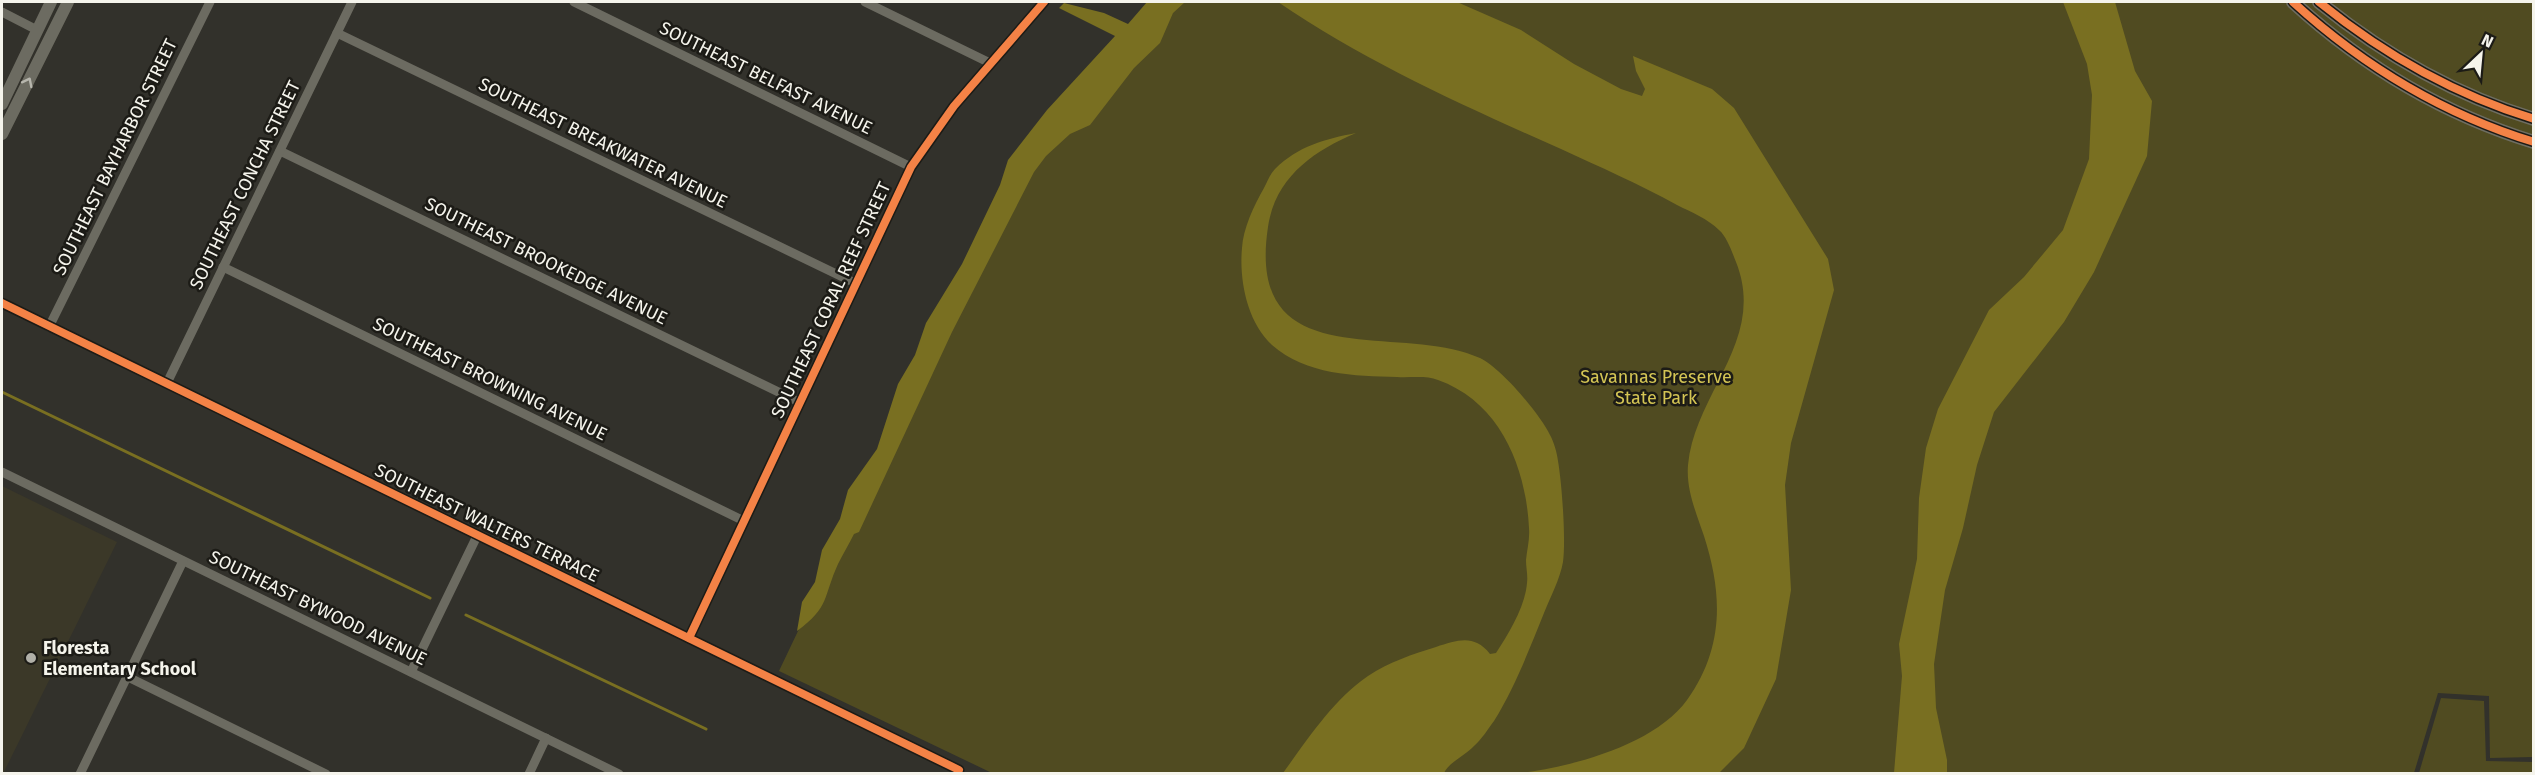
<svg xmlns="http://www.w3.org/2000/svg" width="2535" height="775" viewBox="0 0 2535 775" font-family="'Fira Sans',sans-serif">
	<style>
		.built { fill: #3b3828 }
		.green { fill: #504b21 }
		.water { fill: #796f21 }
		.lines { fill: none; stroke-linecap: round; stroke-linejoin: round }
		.stream { stroke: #796f21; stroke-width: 3 }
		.minor { stroke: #6c6b61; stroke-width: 9 }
		.tertiary { stroke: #6c6b61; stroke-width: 12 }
		.secondary { stroke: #6e6d61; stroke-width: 14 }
		.cycleway-casing { stroke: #1c1b16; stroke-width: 11 }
		.cycleway { stroke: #f48246; stroke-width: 8 }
		.oneway { stroke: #b7b6ad }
		.poi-dot { fill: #b1b0a8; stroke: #1c1b16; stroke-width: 2 }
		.labels { text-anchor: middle; stroke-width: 5; stroke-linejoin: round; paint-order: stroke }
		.street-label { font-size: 18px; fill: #f5f4ec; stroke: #1c1b16 }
		.park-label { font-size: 18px; fill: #d4c554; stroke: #1c1b16 }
		.poi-label { font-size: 18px; font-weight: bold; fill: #f5f4ec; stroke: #1c1b16; text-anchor: start }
	</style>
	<rect width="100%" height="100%" fill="#32312b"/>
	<polygon class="built" points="2,486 117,542 3,774 2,773"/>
	<g class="green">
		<polygon points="1172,2 2533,2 2533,757 2490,758 2489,696 2438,693 2414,773 992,773 779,671 999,209"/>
		<polygon points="2441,698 2484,701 2486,761 2533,762 2533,773 2419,773"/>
	</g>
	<g class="water">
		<path d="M1147,2H1185L1173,13L1160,43L1134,68L1090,125L1070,134L1046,156L1034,172L952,332L859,532L854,534C849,544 843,554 838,564C823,597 830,607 797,631L802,602L815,582L822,550L840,519L848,490L877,449L898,384L915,355L926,323L962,264L1000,185L1008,160L1047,110L1115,36L1059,8L1064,3L1104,13L1128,24Z"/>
		<path d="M1278,2H1457L1521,30L1574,64L1621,89L1642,96L1645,89L1636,71L1633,56L1712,89L1734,108L1828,259L1834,290L1791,443L1785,485L1791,590L1776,679L1744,748L1719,773H1479C1496,771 1512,774 1528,772C1578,765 1656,743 1687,700C1724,648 1723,595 1704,536C1696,512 1686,490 1688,465C1695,392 1767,340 1736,262C1732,252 1727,237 1719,230C1708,219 1691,212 1677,205C1639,184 1600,167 1561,149C1464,106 1366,62 1278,2Z"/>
		<polygon points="2063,2 2115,2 2135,71 2152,101 2147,156 2094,272 2064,322 1994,412 1977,465 1963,528 1945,590 1934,664 1936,708 1947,760 1947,773 1894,773 1902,676 1899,644 1917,559 1919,498 1926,448 1938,409 1989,310 2024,277 2063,230 2089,159 2092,95 2087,64"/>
		<path d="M1356,133C1313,151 1275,178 1268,227C1245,379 1400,321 1480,358C1501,368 1540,414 1550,435C1554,442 1557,453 1558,461C1562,484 1566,540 1563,562C1560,579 1550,598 1544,613C1529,650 1515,687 1494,721C1488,729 1482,739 1474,746C1466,755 1449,762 1444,773H1283C1307,740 1333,700 1368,676C1389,662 1413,654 1436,647C1458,640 1474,634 1490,654L1496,653C1509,633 1525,607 1527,583C1528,575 1526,568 1526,560C1527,550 1530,539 1529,528C1526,467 1500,402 1438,380C1426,375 1410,378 1397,377C1355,376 1306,375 1272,345C1247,322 1239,280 1242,248C1243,229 1254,205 1264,188C1267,182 1270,174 1275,169C1298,146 1325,139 1356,133Z"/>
	</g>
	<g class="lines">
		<g class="stream">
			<polyline points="2,392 430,598"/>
			<polyline points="466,615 706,729"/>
		</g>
		<g class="minor">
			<polyline points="574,2 911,167"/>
			<polyline points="865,2 990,63"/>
			<polyline points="2,12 37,30"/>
			<polyline points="337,33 855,283"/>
			<polyline points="280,151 799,402"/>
			<polyline points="223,267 744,521"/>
			<polyline points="2,303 959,770"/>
			<polyline points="49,327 210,2"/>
			<polyline points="167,383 352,2"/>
			<polyline points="2,472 619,774"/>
			<polyline points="689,638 911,167 954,106 1044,2"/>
			<polyline points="411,672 477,536"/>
			<polyline points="128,677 326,774"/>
			<polyline points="80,774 183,561"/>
			<polyline points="529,774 546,738"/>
		</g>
		<g class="tertiary">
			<polyline points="2,104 51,2"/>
			<polyline points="2,134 68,2"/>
		</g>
		<g class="secondary">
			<path d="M2293,2C2362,65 2443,114 2534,142"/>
			<path d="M2319,2C2382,53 2455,95 2534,119"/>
		</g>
		<g class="cycleway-casing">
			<g id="cycleway">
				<path d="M2293,2C2362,65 2443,114 2534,142"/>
				<path d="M2319,2C2382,53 2455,95 2534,119"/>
				<polyline points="2,303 959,770"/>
				<polyline points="689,638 911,167 954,106 1044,2"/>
			</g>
		</g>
		<use href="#cycleway" class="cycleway"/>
	</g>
	<defs><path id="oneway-chevron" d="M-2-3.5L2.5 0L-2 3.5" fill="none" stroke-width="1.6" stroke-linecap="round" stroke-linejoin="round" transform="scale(1.5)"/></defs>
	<use class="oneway" href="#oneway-chevron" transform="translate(28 82) rotate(-63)"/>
	<circle class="poi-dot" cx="31" cy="658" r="6"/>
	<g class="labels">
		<g class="street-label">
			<text transform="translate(766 78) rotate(26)" y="6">SOUTHEAST BELFAST AVENUE</text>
			<text transform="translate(603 143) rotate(26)" y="6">SOUTHEAST BREAKWATER AVENUE</text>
			<text transform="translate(115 157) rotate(-64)" y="6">SOUTHEAST BAYHARBOR STREET</text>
			<text transform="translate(245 185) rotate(-64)" y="6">SOUTHEAST CONCHA STREET</text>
			<text transform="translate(546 261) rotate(26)" y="6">SOUTHEAST BROOKEDGE AVENUE</text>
			<text transform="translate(831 300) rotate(-65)" y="6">SOUTHEAST CORAL REEF STREET</text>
			<text transform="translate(490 379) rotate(26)" y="6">SOUTHEAST BROWNING AVENUE</text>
			<text transform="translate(487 523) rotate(26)" y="6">SOUTHEAST WALTERS TERRACE</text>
			<text transform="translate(318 608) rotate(26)" y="6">SOUTHEAST BYWOOD AVENUE</text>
		</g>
		<g class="park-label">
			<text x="1656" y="383">Savannas Preserve<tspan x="1656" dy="21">State Park</tspan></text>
		</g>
		<g class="poi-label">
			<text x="43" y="654">Floresta<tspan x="43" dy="21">Elementary School</tspan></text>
		</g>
	</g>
	<rect width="2535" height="775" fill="none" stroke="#f5f4ec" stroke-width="6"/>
	<g transform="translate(2481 54) rotate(26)" stroke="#1c1b16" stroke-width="4.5" paint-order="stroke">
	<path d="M0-4.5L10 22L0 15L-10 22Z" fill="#f5f4ec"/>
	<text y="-9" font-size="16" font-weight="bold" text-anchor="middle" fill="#f5f4ec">N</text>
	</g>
</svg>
